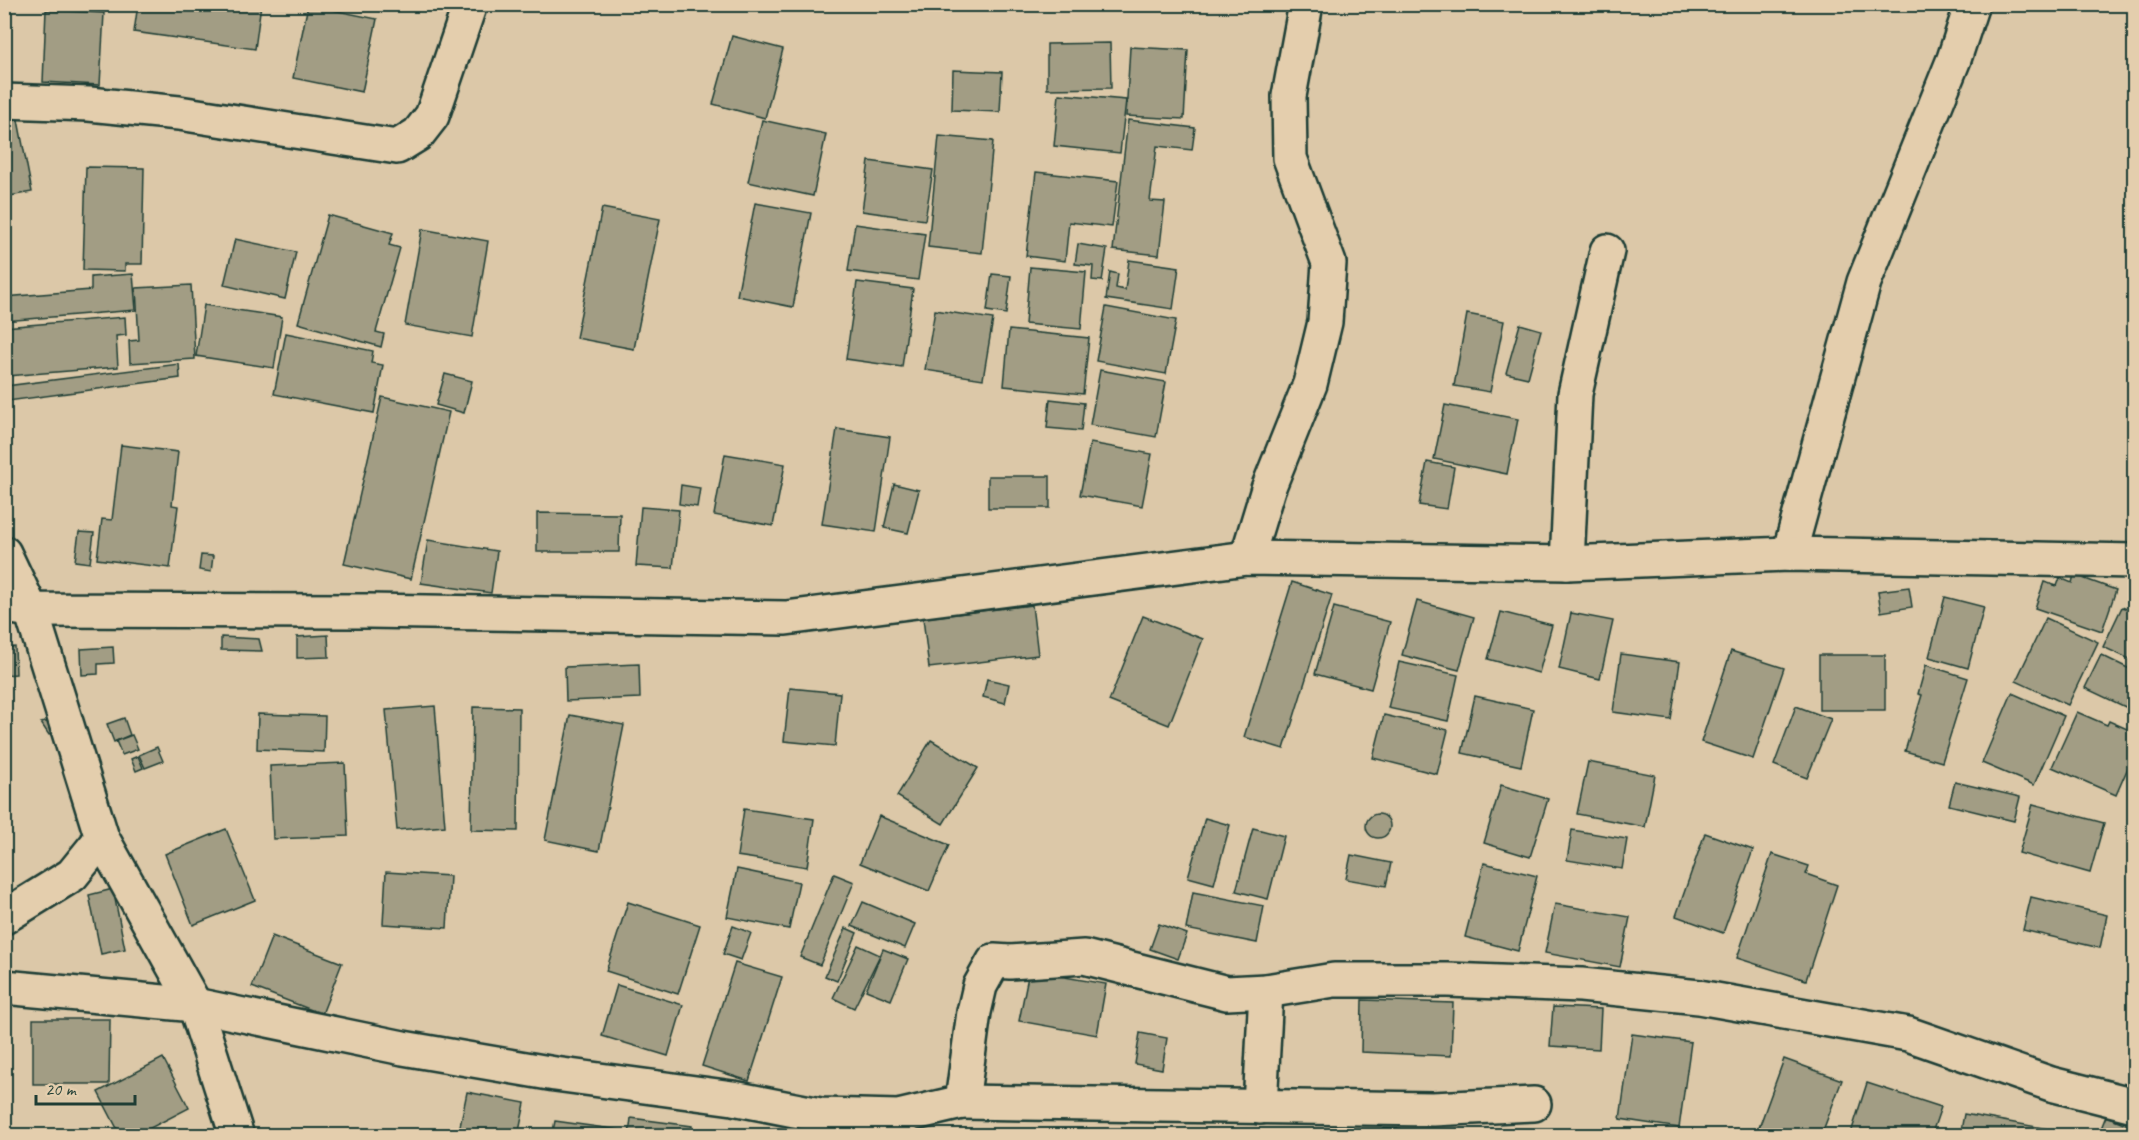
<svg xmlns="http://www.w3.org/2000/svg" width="2139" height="1140" viewBox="0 0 2139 1140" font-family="Caveat,sans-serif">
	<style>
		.building { fill: #a29d84; stroke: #1f3d34; stroke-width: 1.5 }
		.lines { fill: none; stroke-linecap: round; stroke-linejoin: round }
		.street-casing { stroke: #1f3d34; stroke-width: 38 }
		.street { stroke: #e4cead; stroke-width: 33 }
	</style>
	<rect width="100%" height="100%" fill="#dcc8a8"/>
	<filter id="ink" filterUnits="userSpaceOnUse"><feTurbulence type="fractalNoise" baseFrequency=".0167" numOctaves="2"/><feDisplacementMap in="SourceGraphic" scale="12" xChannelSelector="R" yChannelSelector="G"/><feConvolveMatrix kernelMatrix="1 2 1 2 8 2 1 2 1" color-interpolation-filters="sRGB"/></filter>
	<g filter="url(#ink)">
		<g class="building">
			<polygon points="138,4 261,4 255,49 134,32"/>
			<polygon points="308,5 377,19 362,92 293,78"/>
			<polygon points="46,10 104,13 100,85 43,82"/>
			<polygon points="732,36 783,49 765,118 713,104"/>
			<polygon points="1110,43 1111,88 1047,89 1047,44"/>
			<polygon points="1130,47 1188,50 1184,119 1126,116"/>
			<polygon points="953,70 1002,72 1000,112 952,110"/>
			<polygon points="1059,94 1126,100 1120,153 1054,146"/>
			<polygon points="18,120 32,192 4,197 4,122"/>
			<polygon points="762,120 826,134 813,196 748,182"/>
			<polygon points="1128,120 1195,128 1192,150 1157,146 1150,201 1165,202 1159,255 1113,250"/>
			<polygon points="939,136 993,141 982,253 928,247"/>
			<polygon points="869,161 933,170 925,220 862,211"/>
			<polygon points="86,167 144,168 142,264 125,264 125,271 83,270"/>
			<polygon points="1036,172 1118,181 1112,227 1069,222 1065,261 1026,256"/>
			<polygon points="755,203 811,213 793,307 737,296"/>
			<polygon points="602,208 660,219 634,349 576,338"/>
			<polygon points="328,215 393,233 389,245 400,248 376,332 384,334 381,347 298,323"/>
			<polygon points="855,224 925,234 918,280 848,271"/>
			<polygon points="422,229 488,241 472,337 405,325"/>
			<polygon points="235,239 296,252 285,299 224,285"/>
			<polygon points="1078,244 1107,249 1102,281 1092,280 1093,266 1075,264"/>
			<polygon points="1129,260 1179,267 1173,309 1106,299 1110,272 1118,274 1116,288 1125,290"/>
			<polygon points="1030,267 1086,272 1081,329 1025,324"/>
			<polygon points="133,274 136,310 4,321 4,297 91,290 91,277"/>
			<polygon points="992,274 1011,276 1006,314 987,311"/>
			<polygon points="857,282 913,289 902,367 846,359"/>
			<polygon points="191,285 195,359 130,363 129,341 139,340 136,288"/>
			<polygon points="204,305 282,317 274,368 196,356"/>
			<polygon points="1106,307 1176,320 1166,374 1096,361"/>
			<polygon points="935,310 993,319 983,379 925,370"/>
			<polygon points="1467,314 1504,321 1490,392 1454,386"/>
			<polygon points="125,317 126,335 116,336 118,367 7,376 4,327"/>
			<polygon points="1520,324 1541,330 1528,378 1506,373"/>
			<polygon points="1009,330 1089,338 1083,394 1004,386"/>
			<polygon points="286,333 373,351 371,363 383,365 374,413 274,394"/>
			<polygon points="179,364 180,378 8,401 6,386"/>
			<polygon points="1100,370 1166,382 1156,437 1090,425"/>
			<polygon points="445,374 472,381 464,413 436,405"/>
			<polygon points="382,397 449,412 411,579 344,564"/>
			<polygon points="1050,399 1084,403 1081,431 1047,428"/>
			<polygon points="1445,405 1518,419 1507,474 1434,459"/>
			<polygon points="837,429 890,437 876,532 822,524"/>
			<polygon points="1090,443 1152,454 1142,506 1080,495"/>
			<polygon points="121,445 178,452 172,505 178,506 170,568 97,559 102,519 112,520"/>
			<polygon points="725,454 785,464 773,526 714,515"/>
			<polygon points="1427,462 1454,467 1447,509 1419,505"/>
			<rect x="988" y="476" width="62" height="32"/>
			<polygon points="894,484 919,490 908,533 884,528"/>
			<polygon points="681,485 700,488 697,507 679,504"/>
			<polygon points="641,507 679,510 673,568 636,566"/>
			<polygon points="537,513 620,514 619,552 537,552"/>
			<polygon points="79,532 94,533 90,563 75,561"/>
			<polygon points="428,540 497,551 491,593 421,583"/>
			<polygon points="201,555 213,556 211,572 199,570"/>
			<polygon points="2074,575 2116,590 2102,631 2035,608 2044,582 2057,586 2060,578 2072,583"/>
			<polygon points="1292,582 1332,595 1284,749 1244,737"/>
			<polygon points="1909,587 1912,607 1881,612 1878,591"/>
			<polygon points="1945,597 1984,607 1968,668 1929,657"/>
			<polygon points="1417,601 1474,617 1459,670 1402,655"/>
			<polygon points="1032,605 1038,655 929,668 923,618"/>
			<polygon points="1334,607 1390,622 1371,689 1315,674"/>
			<polygon points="2122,607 2134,612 2134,661 2103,647"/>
			<polygon points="1501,612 1552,625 1539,673 1488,659"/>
			<polygon points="1571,613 1613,621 1600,679 1559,669"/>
			<polygon points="1143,616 1203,639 1169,725 1109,701"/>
			<polygon points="2046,618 2098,642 2068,705 2016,681"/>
			<polygon points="328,635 329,657 297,658 297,637"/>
			<polygon points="221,637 259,639 262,651 221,650"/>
			<polygon points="15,647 16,674 4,675 4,648"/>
			<polygon points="113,647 114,663 98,664 98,674 82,675 81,649"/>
			<polygon points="1731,651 1784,668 1753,759 1701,742"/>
			<polygon points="1621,654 1680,662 1671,720 1613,712"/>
			<rect x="1819" y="655" width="66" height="55"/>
			<polygon points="2101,655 2134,671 2134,711 2085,688"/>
			<polygon points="1399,662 1458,675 1448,721 1388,708"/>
			<polygon points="639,664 640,698 566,701 565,667"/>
			<polygon points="1926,665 1968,678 1942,762 1905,751 1922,695 1918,694"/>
			<polygon points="987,679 1009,684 1005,703 983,697"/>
			<polygon points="790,688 840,693 835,746 784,741"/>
			<polygon points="2012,693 2064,716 2034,785 1982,763"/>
			<polygon points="1475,696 1533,709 1521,766 1462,753"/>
			<polygon points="435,706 445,826 397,830 386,710"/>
			<polygon points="1796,706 1831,719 1807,778 1774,765"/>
			<polygon points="473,707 519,708 518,831 471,830"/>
			<polygon points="2077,712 2107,725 2109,721 2134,732 2134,754 2116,795 2052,767"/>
			<polygon points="258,714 325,716 324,752 257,749"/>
			<polygon points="570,715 624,725 599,851 545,840"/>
			<polygon points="1384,715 1448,730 1437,774 1373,758"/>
			<polygon points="124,718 130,735 114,742 107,724"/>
			<polygon points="58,719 61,733 49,735 41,723"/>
			<polygon points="132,735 138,749 122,755 116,741"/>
			<polygon points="931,740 978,768 943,824 897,796"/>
			<polygon points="157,747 163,761 145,768 139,755"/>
			<polygon points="138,756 143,768 136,771 131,759"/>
			<polygon points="1588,762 1655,775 1645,827 1577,814"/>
			<polygon points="345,763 348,836 273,839 270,766"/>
			<polygon points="1955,782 2020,797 2014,821 1949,805"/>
			<polygon points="1501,785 1548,799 1530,857 1484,843"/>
			<polygon points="2033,804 2104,823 2090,873 2019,853"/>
			<polygon points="744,809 814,819 807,867 737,856"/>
			<circle cx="1378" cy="826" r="12"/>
			<polygon points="879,816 949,845 929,891 860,863"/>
			<polygon points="1205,818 1230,825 1214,884 1188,877"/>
			<polygon points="1253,828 1284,836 1268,899 1236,891"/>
			<polygon points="226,829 255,900 193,925 165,854"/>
			<polygon points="1572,830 1627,839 1622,869 1567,860"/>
			<polygon points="1705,833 1753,850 1723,933 1676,916"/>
			<polygon points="1772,854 1809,866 1806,874 1837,885 1806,980 1737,958"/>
			<polygon points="1351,855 1391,863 1386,886 1346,879"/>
			<polygon points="1484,863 1537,876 1518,951 1465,937"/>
			<polygon points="737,869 799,882 789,929 727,917"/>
			<polygon points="386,872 450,876 447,928 383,924"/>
			<polygon points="834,874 854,882 820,965 800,957"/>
			<polygon points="113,889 125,949 101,954 89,895"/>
			<polygon points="1193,892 1264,906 1257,943 1186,929"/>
			<polygon points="2031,897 2107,915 2100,948 2023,930"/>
			<polygon points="628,902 700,925 678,994 606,971"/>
			<polygon points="863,902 915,924 905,948 852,926"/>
			<polygon points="1555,904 1630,917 1620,967 1545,953"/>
			<polygon points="1159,924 1187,934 1178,959 1150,949"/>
			<polygon points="733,926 751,933 741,960 723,954"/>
			<polygon points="846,928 857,933 837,981 825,976"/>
			<polygon points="272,936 342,963 322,1014 252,987"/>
			<polygon points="858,945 880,955 854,1008 833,998"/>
			<polygon points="883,949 908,959 891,1000 866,990"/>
			<polygon points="735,963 782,977 749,1081 702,1066"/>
			<polygon points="1029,971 1106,984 1097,1035 1019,1021"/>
			<polygon points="617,985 683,1005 668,1056 602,1036"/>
			<polygon points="1362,1000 1453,1003 1451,1056 1361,1052"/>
			<polygon points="1553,1007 1601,1009 1599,1049 1550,1046"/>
			<polygon points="33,1019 110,1019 109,1084 33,1084"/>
			<polygon points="1140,1033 1167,1038 1162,1069 1135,1064"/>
			<polygon points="1632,1034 1691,1042 1679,1128 1620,1119"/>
			<polygon points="163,1058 189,1108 135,1136 121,1136 98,1092"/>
			<polygon points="1784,1059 1842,1080 1821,1136 1756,1136"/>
			<polygon points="1867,1083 1941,1107 1931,1136 1850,1136"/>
			<polygon points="467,1092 525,1103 518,1136 458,1136"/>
			<polygon points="1964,1114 2054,1130 2053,1136 1960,1136"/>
			<polygon points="2106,1116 2134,1127 2134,1136 2098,1136"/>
			<polygon points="631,1118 692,1126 691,1136 629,1136"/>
			<polygon points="555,1121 619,1130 618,1136 552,1136"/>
		</g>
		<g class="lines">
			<g class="street-casing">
				<g id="street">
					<polyline points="4,101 89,104 179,113 397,147 418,134 432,116 470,4"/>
					<polyline points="4,553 31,610 102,838 195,1005 237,1136"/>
					<polyline points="1789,554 1864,282 1954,59 1972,4"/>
					<polyline points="1247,558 1268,489 1310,384 1325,322 1329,263 1290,158 1289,96 1306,4"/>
					<polyline points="1567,563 1575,394 1607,251"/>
					<polyline points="4,606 31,610 368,611 786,618 1247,558 1567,563 1789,554 2134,561"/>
					<polyline points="4,917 72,875 102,838"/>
					<polyline points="4,987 195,1005 403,1048 555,1074 733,1098 820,1115 898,1117 962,1102 974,1012 980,986 994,961 1010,962 1084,957 1227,993 1266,991 1334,980 1448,980 1581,985 1699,997 1908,1034 2051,1084 2134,1105"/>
					<polyline points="962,1102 1433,1109 1534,1104"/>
					<polyline points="1260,1107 1266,991"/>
				</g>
			</g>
			<use href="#street" class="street"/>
		</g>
	</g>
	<rect width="2139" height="1140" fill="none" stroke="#e4cead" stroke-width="24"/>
	<rect x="12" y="12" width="2115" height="1116" fill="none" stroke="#1f3d34" stroke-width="2" filter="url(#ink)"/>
	<path d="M36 1095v9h99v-9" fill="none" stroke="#1f3d34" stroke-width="3"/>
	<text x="45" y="1095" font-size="18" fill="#1f3d34" stroke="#e4cead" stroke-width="4.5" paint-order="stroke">20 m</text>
</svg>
